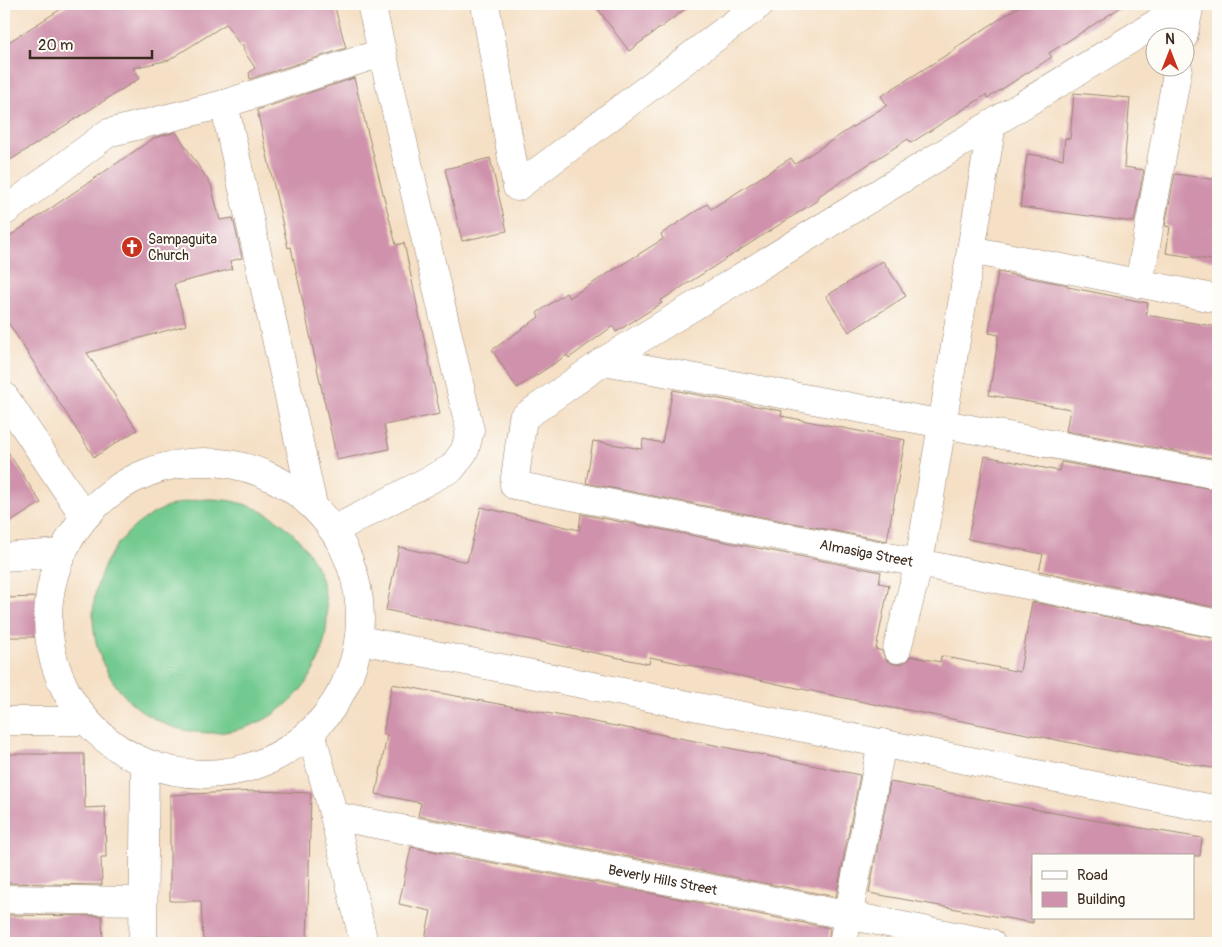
<svg xmlns="http://www.w3.org/2000/svg" width="1222" height="947" viewBox="0 0 1222 947" font-family="Pangolin,sans-serif">
	<style>
		.green { fill: #73ca90; stroke: #577a57 }
		.building { fill: #cf91ab }
		.lines { fill: none; stroke-linecap: round; stroke-linejoin: round }
		.minor-casing { stroke: #988572; stroke-width: 29 }
		.minor { stroke: #fff; stroke-width: 28 }
		.labels { text-anchor: middle; stroke-width: 4; stroke-linejoin: round; paint-order: stroke }
		.poi-label { font-size: 14px; fill: #3b2a1e; stroke: #fdfcf7; text-anchor: start }
		.street-label { font-size: 14px; fill: #3b2a1e; stroke: #fdfcf7 }
	</style>
	<rect width="100%" height="100%" fill="#fdfcf7"/>
	<filter id="ink" filterUnits="userSpaceOnUse"><feTurbulence type="fractalNoise" baseFrequency=".02" numOctaves="2"/><feDisplacementMap in="SourceGraphic" scale="10" xChannelSelector="R" yChannelSelector="G"/><feConvolveMatrix kernelMatrix="1 2 1 2 8 2 1 2 1" color-interpolation-filters="sRGB"/></filter>
	<filter id="wash" filterUnits="userSpaceOnUse"><feTurbulence type="fractalNoise" baseFrequency=".0096" numOctaves="4" result="noise"/><feDisplacementMap in="SourceGraphic" scale="20" xChannelSelector="R" yChannelSelector="G"/><feGaussianBlur stdDeviation="1.12" result="paint"/><feColorMatrix in="noise" values="0 0 0 0 0 0 0 0 0 0 0 0 0 0 0 0 0 1.4 0 .05"/><feComposite in="paint" operator="in"/></filter>
	<g filter="url(#wash)">
		<rect width="100%" height="100%" fill="#f5e0c6"/>
		<circle class="green" cx="210" cy="616" r="117"/>
		<g id="blocks">
			<g class="building">
				<polygon points="69,4 334,4 346,48 250,79 249,73 255,68 244,51 243,45 240,45 226,24 169,60 133,68 140,78 4,164 4,45"/>
				<polygon points="594,4 692,4 629,51"/>
				<polygon points="1023,4 1126,4 1049,53 1052,57 988,98 986,95 911,143 908,139 817,197 818,200 660,301 662,303 616,332 613,326 569,358 567,355 517,388 492,350 539,317 537,313 566,293 569,298 663,239 661,234 707,204 711,209 791,158 795,164 887,105 881,96 956,49 955,48"/>
				<polygon points="354,78 396,245 404,243 440,414 384,425 389,449 337,460 291,247 288,248 257,110"/>
				<polygon points="1074,93 1130,98 1124,167 1144,170 1134,222 1020,207 1027,154 1063,159 1065,138 1070,139"/>
				<polygon points="176,132 211,185 220,220 233,218 242,258 230,261 232,269 174,284 186,325 87,353 137,430 94,457 4,316 4,240 154,138"/>
				<polygon points="490,158 507,231 462,241 445,169"/>
				<polygon points="1175,174 1218,180 1218,261 1166,253 1170,227 1165,226"/>
				<polygon points="883,261 906,296 849,332 826,296"/>
				<polygon points="998,272 1068,285 1068,287 1148,303 1146,315 1218,327 1218,427 1212,458 1066,431 1070,409 989,395 999,335 989,333"/>
				<polygon points="673,390 782,411 781,416 905,440 887,541 586,483 593,441 642,449 643,439 662,443"/>
				<polygon points="4,446 41,503 4,526"/>
				<polygon points="985,456 1059,471 1061,462 1218,490 1218,608 1039,571 1043,554 968,539"/>
				<polygon points="481,507 579,530 581,514 881,572 879,583 889,585 876,649 882,651 886,660 894,664 902,664 908,660 910,656 940,662 941,656 1020,672 1032,602 1218,639 1218,769 1117,751 1117,752 897,708 897,709 650,657 649,664 386,610 399,547 467,562"/>
				<polygon points="37,597 38,637 4,637 4,598"/>
				<polygon points="392,684 690,740 860,775 836,897 418,816 421,803 376,794 387,735 383,734"/>
				<polygon points="4,754 84,754 85,808 105,807 106,857 101,857 102,885 4,883"/>
				<polygon points="890,782 1087,819 1202,838 1200,856 1033,856 1033,923 869,893"/>
				<polygon points="255,791 311,793 307,943 271,943 271,938 203,942 201,901 170,901 170,795"/>
				<polygon points="411,847 830,928 828,943 424,943 431,911 399,904"/>
				<polygon points="4,915 102,916 103,943 4,943"/>
			</g>
		</g>
	</g>
	<g filter="url(#ink)">
		<use href="#blocks" fill-opacity="0" stroke="#988572" stroke-width="1"/>
		<g class="lines">
			<g class="minor-casing">
				<g id="minor">
					<polyline points="485,4 517,187 760,4"/>
					<path id="s1" d="M1188,4L604,361L523,418L514,485L919,563L1218,624"/>
					<polyline points="1183,38 1190,4"/>
					<polyline points="224,104 313,505"/>
					<polyline points="4,212 108,133 224,104 381,53"/>
					<polyline points="971,250 1218,299"/>
					<polyline points="1139,284 1178,68"/>
					<polyline points="604,361 1218,475"/>
					<polyline points="4,396 84,516"/>
					<circle cx="204" cy="618" r="156"/>
					<polyline points="334,530 452,468 465,450 470,430 371,4"/>
					<polyline points="4,557 60,553"/>
					<polyline points="360,640 1218,810"/>
					<polyline points="897,649 919,563 992,124"/>
					<polyline points="4,721 85,721"/>
					<polyline points="311,733 334,816 364,943"/>
					<path id="s2" d="M334,816L991,943"/>
					<polyline points="4,899 143,901"/>
					<polyline points="143,943 145,763"/>
					<polyline points="843,943 882,743"/>
				</g>
			</g>
			<use href="#minor" class="minor"/>
		</g>
	</g>
	<defs>
		<g id="church-disc" transform="scale(1.125)"><circle r="9.5" fill="#c8321e" stroke="#fdfcf7"/><path d="M-1.2-6h2.4v3.5h3.3v2.4h-3.3V6h-2.4V-.1h-3.3v-2.4h3.3Z" fill="#fff"/></g>
	</defs>
	<g fill-rule="evenodd">
		<use href="#church-disc" x="132" y="247"/>
	</g>
	<g class="labels">
		<g class="poi-label">
			<text x="148" y="244">Sampaguita<tspan x="148" dy="16">Church</tspan></text>
		</g>
		<g class="street-label">
			<text dy="5" stroke="none"><textPath href="#s1" startOffset="1210">Almasiga Street</textPath></text>
			<text dy="5" stroke="none"><textPath href="#s2" startOffset="335">Beverly Hills Street</textPath></text>
		</g>
	</g>
	<rect width="1222" height="947" fill="none" stroke="#fdfcf7" stroke-width="20"/>
	<rect x="1032" y="854" width="162" height="65" fill="#fdfcf7" stroke="#afa8a0"/>
	<rect x="1042" y="871" width="25" height="8" fill="#ffffff" stroke="#afa8a0"/>
	<text x="1077" y="880" font-size="15" fill="#3b2a1e">Road</text>
	<rect x="1042" y="892" width="25" height="15" fill="#cf91ab" stroke="#afa8a0"/>
	<text x="1077" y="904" font-size="15" fill="#3b2a1e">Building</text>
	<g transform="translate(1170 52)"><circle r="24" fill="#fdfcf7" stroke="#afa8a0"/>
	<path d="M0-4L9 19L0 12L-9 19Z" fill="#c8321e"/>
	<text y="-8" font-size="14" font-weight="bold" text-anchor="middle" fill="#3b2a1e">N</text>
	</g>
	<path d="M30 50v8h122v-8" fill="none" stroke="#3b2a1e" stroke-width="2.5"/>
	<text x="38" y="50" font-size="15" fill="#3b2a1e" stroke="#fdfcf7" stroke-width="4" paint-order="stroke">20 m</text>
</svg>
